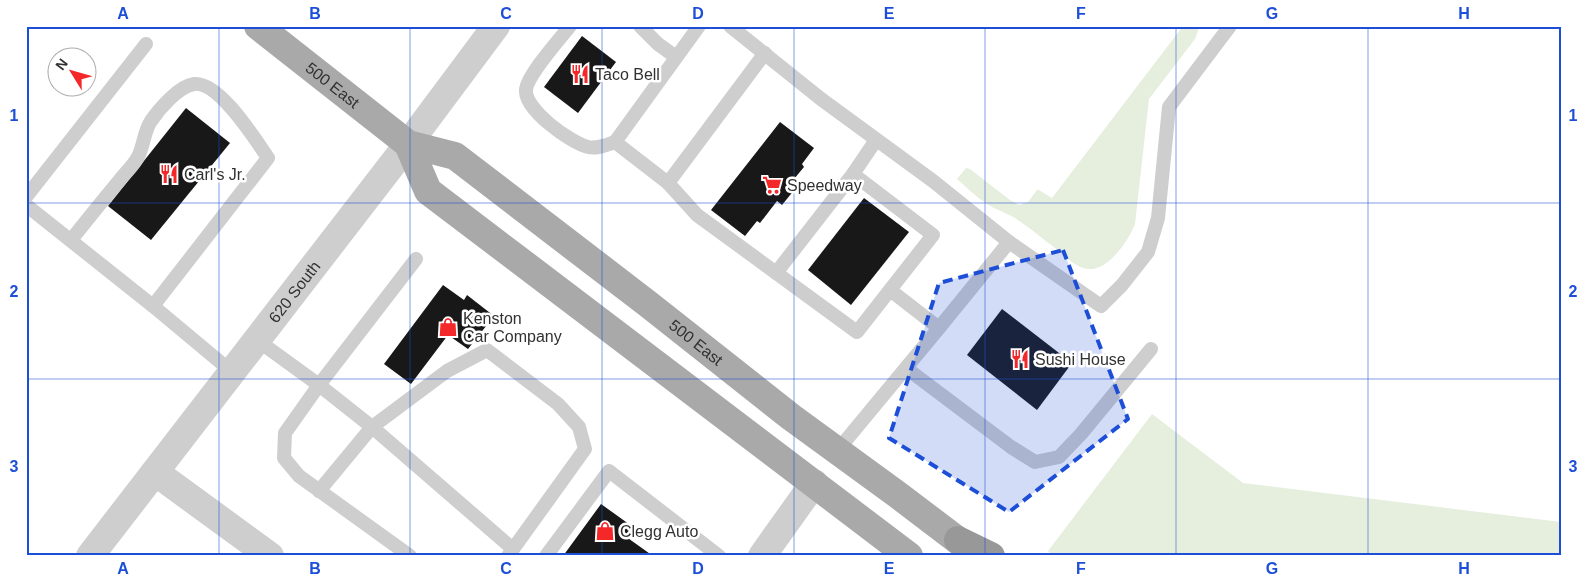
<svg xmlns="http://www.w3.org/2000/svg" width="1587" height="582" viewBox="0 0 1587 582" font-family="Helvetica,sans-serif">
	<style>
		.green { fill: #e6efde }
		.building { fill: #181818 }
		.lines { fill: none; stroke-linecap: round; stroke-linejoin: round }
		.service { stroke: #cecece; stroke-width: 14 }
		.minor { stroke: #cecece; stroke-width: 28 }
		.tertiary { stroke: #cecece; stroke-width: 28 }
		.primary { stroke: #a9a9a9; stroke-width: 28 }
		.motorway { stroke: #989898; stroke-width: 28 }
		.marked { fill: #1d4ed8; fill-opacity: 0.2; stroke: #1d4ed8; stroke-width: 4; stroke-dasharray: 10 6; stroke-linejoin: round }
		.grid { fill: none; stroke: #1d4ed8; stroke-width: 1; stroke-opacity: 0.55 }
		.labels { text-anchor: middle; stroke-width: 5; stroke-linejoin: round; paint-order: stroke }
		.poi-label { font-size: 16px; fill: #313131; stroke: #fff; text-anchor: start }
		.street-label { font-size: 16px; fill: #313131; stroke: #fff }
		.neatline { fill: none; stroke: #1d4ed8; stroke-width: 2 }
		.grid-label { font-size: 16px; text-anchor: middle; font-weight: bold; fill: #1d4ed8 }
	</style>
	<rect width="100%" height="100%" fill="#fff"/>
	<g class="green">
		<path d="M1183,26H1199L1198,31L1195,39L1149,99L1135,224C1129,240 1109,269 1091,269C1078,270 1065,256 1055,248C1042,238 1029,227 1015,218C1008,214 1001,211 994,208C981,201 968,189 957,179L966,168L970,169L1010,200L1019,205L1028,202L1037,190H1039L1052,198Z"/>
		<polygon points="1152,414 1243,483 1561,522 1561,556 1053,556 1048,551"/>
	</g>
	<g class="building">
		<polygon points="582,36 616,62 578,113 544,87"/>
		<polygon points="186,108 230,143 151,240 108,206"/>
		<polygon points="780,122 814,148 802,164 804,167 789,185 795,189 782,205 777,201 760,223 757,221 745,236 711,210"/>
		<polygon points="864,198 909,232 851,305 808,270"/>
		<polygon points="443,285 464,300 467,295 494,316 468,349 448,335 411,384 384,364"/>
		<polygon points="1002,309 1072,363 1037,410 967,355"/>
		<polygon points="601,504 633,527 625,536 653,556 563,556"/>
	</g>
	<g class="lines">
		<g class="service">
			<path d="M570,26C559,40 529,73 526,89C523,109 571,143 588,147C597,149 606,145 615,142"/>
			<polyline points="640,26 658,44 676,57"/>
			<polyline points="699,26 615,142 668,183 697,215 857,332 933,235 853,174 876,140"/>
			<polyline points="730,26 821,99 933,181 1009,242 1101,306 1122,285 1148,252 1158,218 1169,107 1230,26"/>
			<polyline points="668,183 765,53"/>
			<polyline points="26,197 146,44"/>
			<polyline points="26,205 153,306 232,372"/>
			<path d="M71,240C87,220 103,200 119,181C125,173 134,165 138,157C144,145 144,131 151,121C159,109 179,86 194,84C219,81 255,139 268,158L153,306"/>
			<polyline points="776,273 853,174"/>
			<polyline points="890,290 939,328"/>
			<polyline points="257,340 319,385 416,259"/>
			<polyline points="906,368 1011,447 1035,462 1059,457 1081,434 1151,349"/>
			<polyline points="837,451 939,328 1009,242"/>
			<polyline points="319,491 372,427 513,549"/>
			<polyline points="410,556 299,476 284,458 285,433 319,385 372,427 447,371 487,350 558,404 579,427 585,449 508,556"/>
			<polyline points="546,556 609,471 719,556"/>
		</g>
		<g class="minor">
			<polyline points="155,472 270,556"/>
			<path id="s1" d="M90,556L408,144"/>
			<polyline points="762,556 814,483"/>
		</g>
		<polyline class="tertiary" points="408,144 496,26"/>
		<g class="primary">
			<path id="s2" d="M258,26L408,144L455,156L648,304L791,417L898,495L977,555"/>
			<polyline points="408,144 428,191 909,556"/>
		</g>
		<polyline class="motorway" points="958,540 991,556"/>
	</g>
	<path class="marked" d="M1063,250L1128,419L1009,512L889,438L939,283Z"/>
	<path class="grid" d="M219,26V556M410,26V556M602,26V556M794,26V556M985,26V556M1176,26V556M1368,26V556M26,203H1561M26,379H1561"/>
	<defs>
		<g id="restaurant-bare" transform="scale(1.5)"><path d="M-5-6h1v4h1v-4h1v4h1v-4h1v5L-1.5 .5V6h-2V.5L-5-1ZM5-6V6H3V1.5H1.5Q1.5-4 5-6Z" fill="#f42729" stroke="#fff" stroke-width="2.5" paint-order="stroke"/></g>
		<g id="supermarket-bare" transform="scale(1.5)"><path d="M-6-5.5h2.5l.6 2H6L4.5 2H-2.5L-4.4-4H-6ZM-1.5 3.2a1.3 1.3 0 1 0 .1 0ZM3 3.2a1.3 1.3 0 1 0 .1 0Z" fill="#f42729" stroke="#fff" stroke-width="2.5" paint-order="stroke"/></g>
		<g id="shop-bare" transform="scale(1.5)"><path d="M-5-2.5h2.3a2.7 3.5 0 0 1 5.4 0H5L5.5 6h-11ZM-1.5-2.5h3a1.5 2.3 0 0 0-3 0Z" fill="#f42729" stroke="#fff" stroke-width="2.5" paint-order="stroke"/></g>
	</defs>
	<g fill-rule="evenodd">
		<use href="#restaurant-bare" x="580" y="74"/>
		<use href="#restaurant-bare" x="169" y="174"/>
		<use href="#supermarket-bare" x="772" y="185"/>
		<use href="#shop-bare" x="448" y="327"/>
		<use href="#restaurant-bare" x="1020" y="359"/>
		<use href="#shop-bare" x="605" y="531"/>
	</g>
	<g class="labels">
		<g class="poi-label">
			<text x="595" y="80">Taco Bell</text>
			<text x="184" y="180">Carl's Jr.</text>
			<text x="787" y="191">Speedway</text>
			<text x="463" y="324">Kenston<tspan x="463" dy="18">Car Company</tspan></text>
			<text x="1035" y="365">Sushi House</text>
			<text x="620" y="537">Clegg Auto</text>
		</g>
		<g class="street-label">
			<text dy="6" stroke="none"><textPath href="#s2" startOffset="95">500 East</textPath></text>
			<text dy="6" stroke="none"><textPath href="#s1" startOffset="334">620 South</textPath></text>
			<text dy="6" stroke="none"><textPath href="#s2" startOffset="544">500 East</textPath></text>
		</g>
	</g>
	<rect width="1587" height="582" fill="none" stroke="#ffffff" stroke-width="55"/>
	<g transform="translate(72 72) rotate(307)"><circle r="24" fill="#ffffff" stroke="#adadad"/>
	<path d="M0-4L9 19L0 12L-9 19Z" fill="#f42729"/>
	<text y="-8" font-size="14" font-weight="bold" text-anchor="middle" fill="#313131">N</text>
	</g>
	<rect x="28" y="28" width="1532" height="526" class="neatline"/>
	<g class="grid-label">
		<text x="123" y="19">A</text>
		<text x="315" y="19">B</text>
		<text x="506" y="19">C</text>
		<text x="698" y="19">D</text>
		<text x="889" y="19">E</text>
		<text x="1081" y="19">F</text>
		<text x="1272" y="19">G</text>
		<text x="1464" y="19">H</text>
		<text x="14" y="121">1</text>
		<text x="1573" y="121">1</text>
		<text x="14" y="297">2</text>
		<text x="1573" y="297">2</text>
		<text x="14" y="472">3</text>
		<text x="1573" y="472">3</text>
		<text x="123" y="574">A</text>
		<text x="315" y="574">B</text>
		<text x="506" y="574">C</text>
		<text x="698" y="574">D</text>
		<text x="889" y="574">E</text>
		<text x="1081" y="574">F</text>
		<text x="1272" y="574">G</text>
		<text x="1464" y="574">H</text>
	</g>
</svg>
